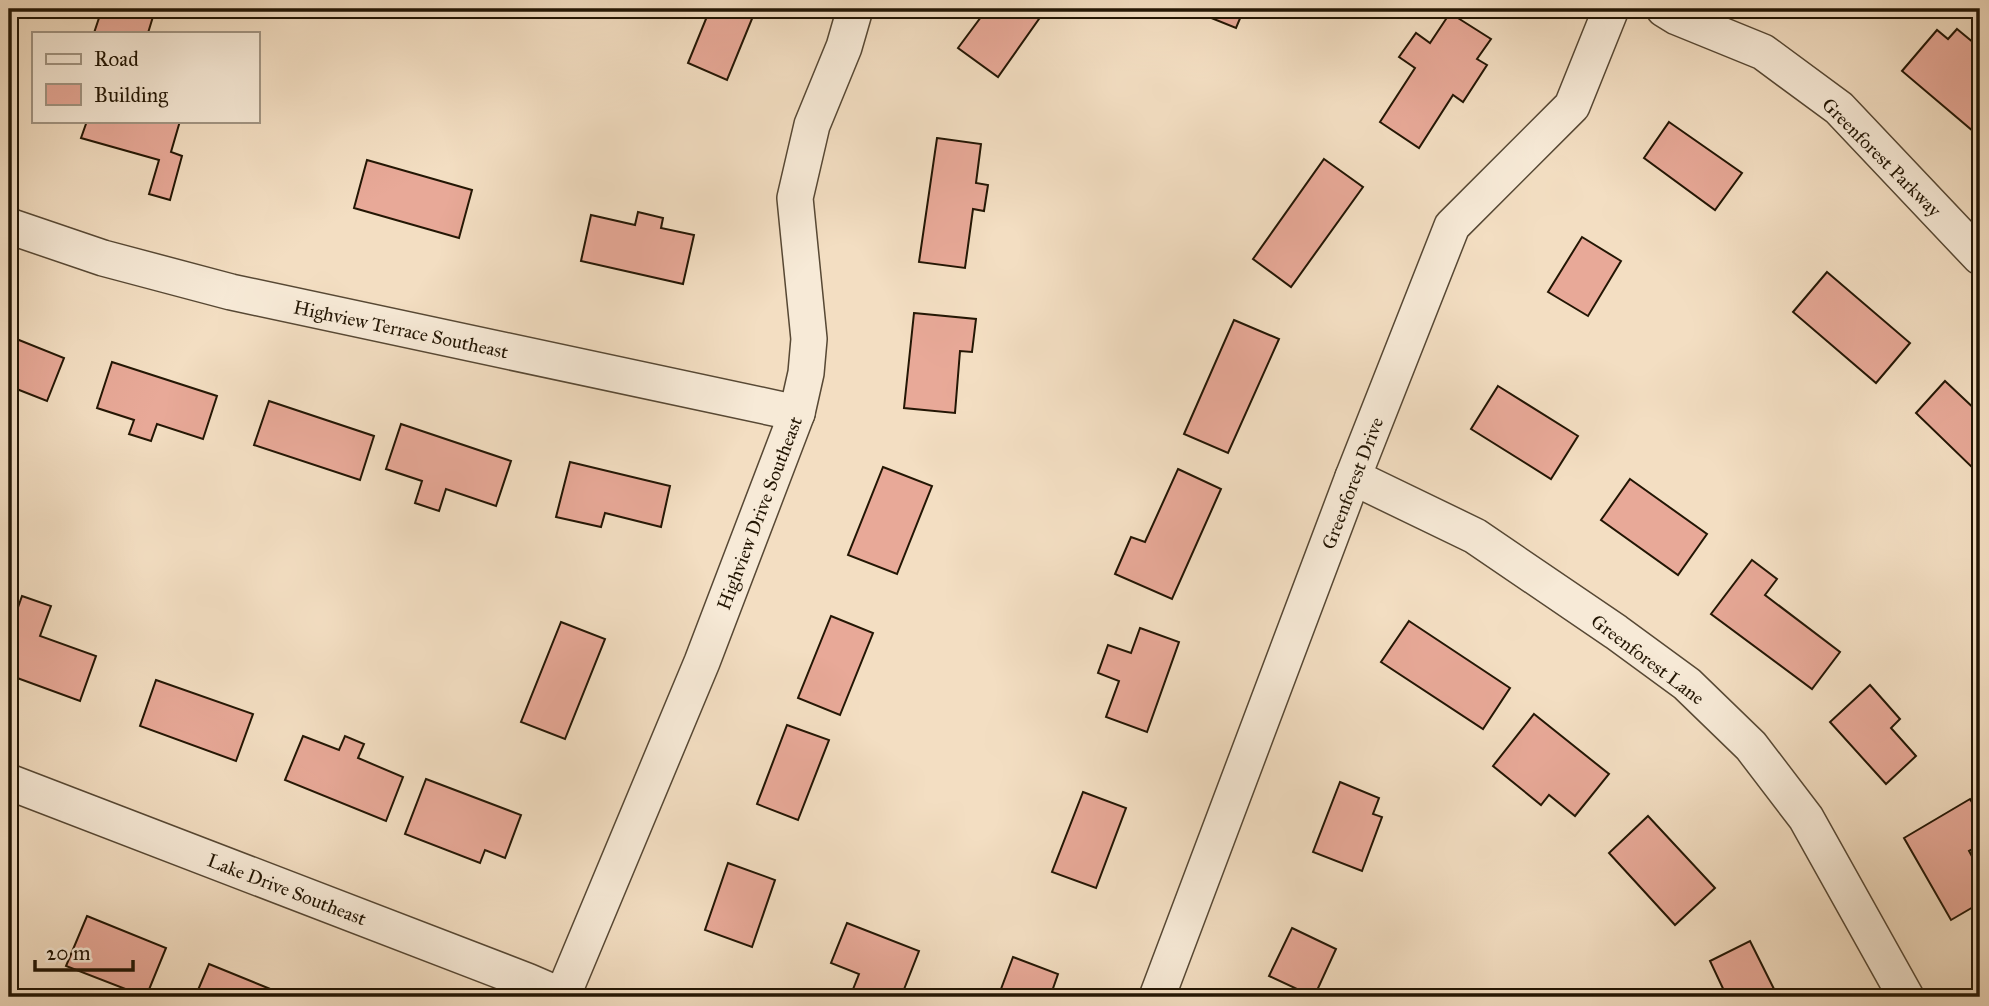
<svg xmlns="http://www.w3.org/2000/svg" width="1989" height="1006" viewBox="0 0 1989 1006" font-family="'IM FELL Great Primer',serif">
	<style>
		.building { fill: #e8a998; stroke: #231604; stroke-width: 2 }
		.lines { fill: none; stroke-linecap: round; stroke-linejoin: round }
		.street-casing { stroke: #574834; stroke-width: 38 }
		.street { stroke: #f7ead7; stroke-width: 35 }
		.labels { text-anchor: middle; stroke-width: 5; stroke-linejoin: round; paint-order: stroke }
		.street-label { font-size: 19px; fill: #231604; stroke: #f7ead7 }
	</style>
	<rect width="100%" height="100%" fill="#f3dec2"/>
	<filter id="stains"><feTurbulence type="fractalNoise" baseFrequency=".00286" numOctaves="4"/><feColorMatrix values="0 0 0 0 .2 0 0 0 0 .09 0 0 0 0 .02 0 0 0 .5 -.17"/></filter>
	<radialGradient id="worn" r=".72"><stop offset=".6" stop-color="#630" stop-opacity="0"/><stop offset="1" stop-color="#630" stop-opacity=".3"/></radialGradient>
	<g class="building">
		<polygon points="102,9 151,9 155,10 148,33 94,33"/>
		<polygon points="710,9 756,9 727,80 688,63"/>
		<polygon points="987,9 1046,9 998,77 958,48"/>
		<polygon points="1189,9 1244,9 1236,28"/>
		<polygon points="1450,13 1491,39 1477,59 1487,65 1463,102 1453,95 1419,148 1380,122 1415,68 1399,57 1416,33 1430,43"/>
		<polygon points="1957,29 1980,48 1980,137 1902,71 1937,30 1948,39"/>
		<polygon points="87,121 180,121 171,152 182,156 170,200 149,194 159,160 81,138"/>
		<polygon points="1669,122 1742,173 1715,210 1644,158"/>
		<polygon points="937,138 981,144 976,183 988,185 984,211 973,209 965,268 919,262"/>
		<polygon points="1324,159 1363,187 1291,287 1253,259"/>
		<polygon points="367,160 472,190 459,238 354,208"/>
		<polygon points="638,212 663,218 661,228 694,235 683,284 581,261 591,215 635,225"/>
		<polygon points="1582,237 1621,261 1588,316 1548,292"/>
		<polygon points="1827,272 1910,343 1876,383 1793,312"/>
		<polygon points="914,313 976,319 972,352 960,351 955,413 904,408"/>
		<polygon points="1234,320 1279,339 1228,453 1184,434"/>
		<polygon points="9,336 64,358 47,401 9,386"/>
		<polygon points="112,362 217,396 203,439 157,424 151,441 129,434 134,420 97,408"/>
		<polygon points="1945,381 1980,414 1980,475 1916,413"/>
		<polygon points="1498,386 1578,436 1551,479 1471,429"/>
		<polygon points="269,401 374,436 360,480 254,445"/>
		<polygon points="401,424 511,461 496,506 446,489 439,511 415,503 422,481 386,469"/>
		<polygon points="570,462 670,486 661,527 605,513 601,527 556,517"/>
		<polygon points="883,467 932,486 897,574 848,555"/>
		<polygon points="1178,469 1221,489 1172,599 1115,574 1131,537 1145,542"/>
		<polygon points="1630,479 1707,534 1678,575 1601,520"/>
		<polygon points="1752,560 1777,579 1765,595 1840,652 1812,689 1711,614"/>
		<polygon points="22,596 51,606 40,636 96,656 80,701 9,675 9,633"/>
		<polygon points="831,616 873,633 840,715 798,698"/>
		<polygon points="1409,621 1510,688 1483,729 1381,662"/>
		<polygon points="561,622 605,639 565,739 521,722"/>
		<polygon points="1140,628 1179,642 1147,732 1106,717 1119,681 1098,673 1108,645 1131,653"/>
		<polygon points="156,680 253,714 236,761 140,726"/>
		<polygon points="1870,685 1900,719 1891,728 1916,756 1886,784 1830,722"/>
		<polygon points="1534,714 1609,774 1575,816 1549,795 1541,805 1493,766"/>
		<polygon points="787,725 829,740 798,820 757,804"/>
		<polygon points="303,736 339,750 345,736 364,744 358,758 403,777 386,821 285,780"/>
		<polygon points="426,779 521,815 505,858 485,850 480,863 405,834"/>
		<polygon points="1340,782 1379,798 1373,814 1382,817 1362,871 1313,852"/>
		<polygon points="1083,792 1126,808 1096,888 1052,872"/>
		<polygon points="1970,799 1980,816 1980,845 1969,851 1980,871 1980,903 1951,920 1904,838"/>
		<polygon points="1648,816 1715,888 1675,925 1609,853"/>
		<polygon points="728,863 775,880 752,947 705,930"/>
		<polygon points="87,916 166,948 146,997 66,966"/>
		<polygon points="847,923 919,951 901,997 850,997 859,974 831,963"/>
		<polygon points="1292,928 1336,949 1314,997 1269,976"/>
		<polygon points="1750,941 1778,997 1727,997 1710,961"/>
		<polygon points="1013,957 1058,974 1050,997 998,997"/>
		<polygon points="209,964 290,997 195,997"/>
	</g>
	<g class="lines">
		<g class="street-casing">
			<g id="street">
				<polyline points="1664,9 1677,17 1763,52 1839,108 1980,257"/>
				<polyline points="9,226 103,258 231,292 797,413"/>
				<polyline points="1353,477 1475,536 1616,632 1687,684 1751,746 1806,818 1906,997"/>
				<polyline points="9,782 527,981 564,997"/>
				<polyline points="562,997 702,662 797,413 806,373 809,339 795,198 812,125 844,47 855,9"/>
				<polyline points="1157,997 1353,477 1452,226 1572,106 1611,9"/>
			</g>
		</g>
		<use href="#street" class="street"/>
	</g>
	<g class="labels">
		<g class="street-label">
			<text transform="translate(1882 157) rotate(45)" y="7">Greenforest Parkway</text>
			<text transform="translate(401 329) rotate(12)" y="7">Highview Terrace Southeast</text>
			<text transform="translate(1352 483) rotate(-69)" y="7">Greenforest Drive</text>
			<text transform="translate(759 513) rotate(-69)" y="7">Highview Drive Southeast</text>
			<text transform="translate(1648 659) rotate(37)" y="7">Greenforest Lane</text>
			<text transform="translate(287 889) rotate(21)" y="7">Lake Drive Southeast</text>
		</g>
	</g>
	<rect width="1989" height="1006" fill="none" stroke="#f3dec2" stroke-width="35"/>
	<rect x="10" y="10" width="1968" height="985" fill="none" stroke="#231604" stroke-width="3.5"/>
	<rect x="18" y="18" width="1954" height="971" fill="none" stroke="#231604" stroke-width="2"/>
	<rect x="32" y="32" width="228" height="91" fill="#f7ead7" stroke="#a29583" stroke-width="2"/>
	<rect x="46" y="54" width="35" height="10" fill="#f7ead7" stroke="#a29583" stroke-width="2"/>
	<text x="94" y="66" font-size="21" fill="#231604">Road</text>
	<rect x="46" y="84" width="35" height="21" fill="#e8a998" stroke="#a29583" stroke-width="2"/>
	<text x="94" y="102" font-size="21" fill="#231604">Building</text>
	<path d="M35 960v10h98v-10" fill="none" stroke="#231604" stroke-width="3.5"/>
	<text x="46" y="960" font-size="21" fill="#231604" stroke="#f7ead7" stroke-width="5" paint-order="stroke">20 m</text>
	<rect width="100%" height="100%" filter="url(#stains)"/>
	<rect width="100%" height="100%" fill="url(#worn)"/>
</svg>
